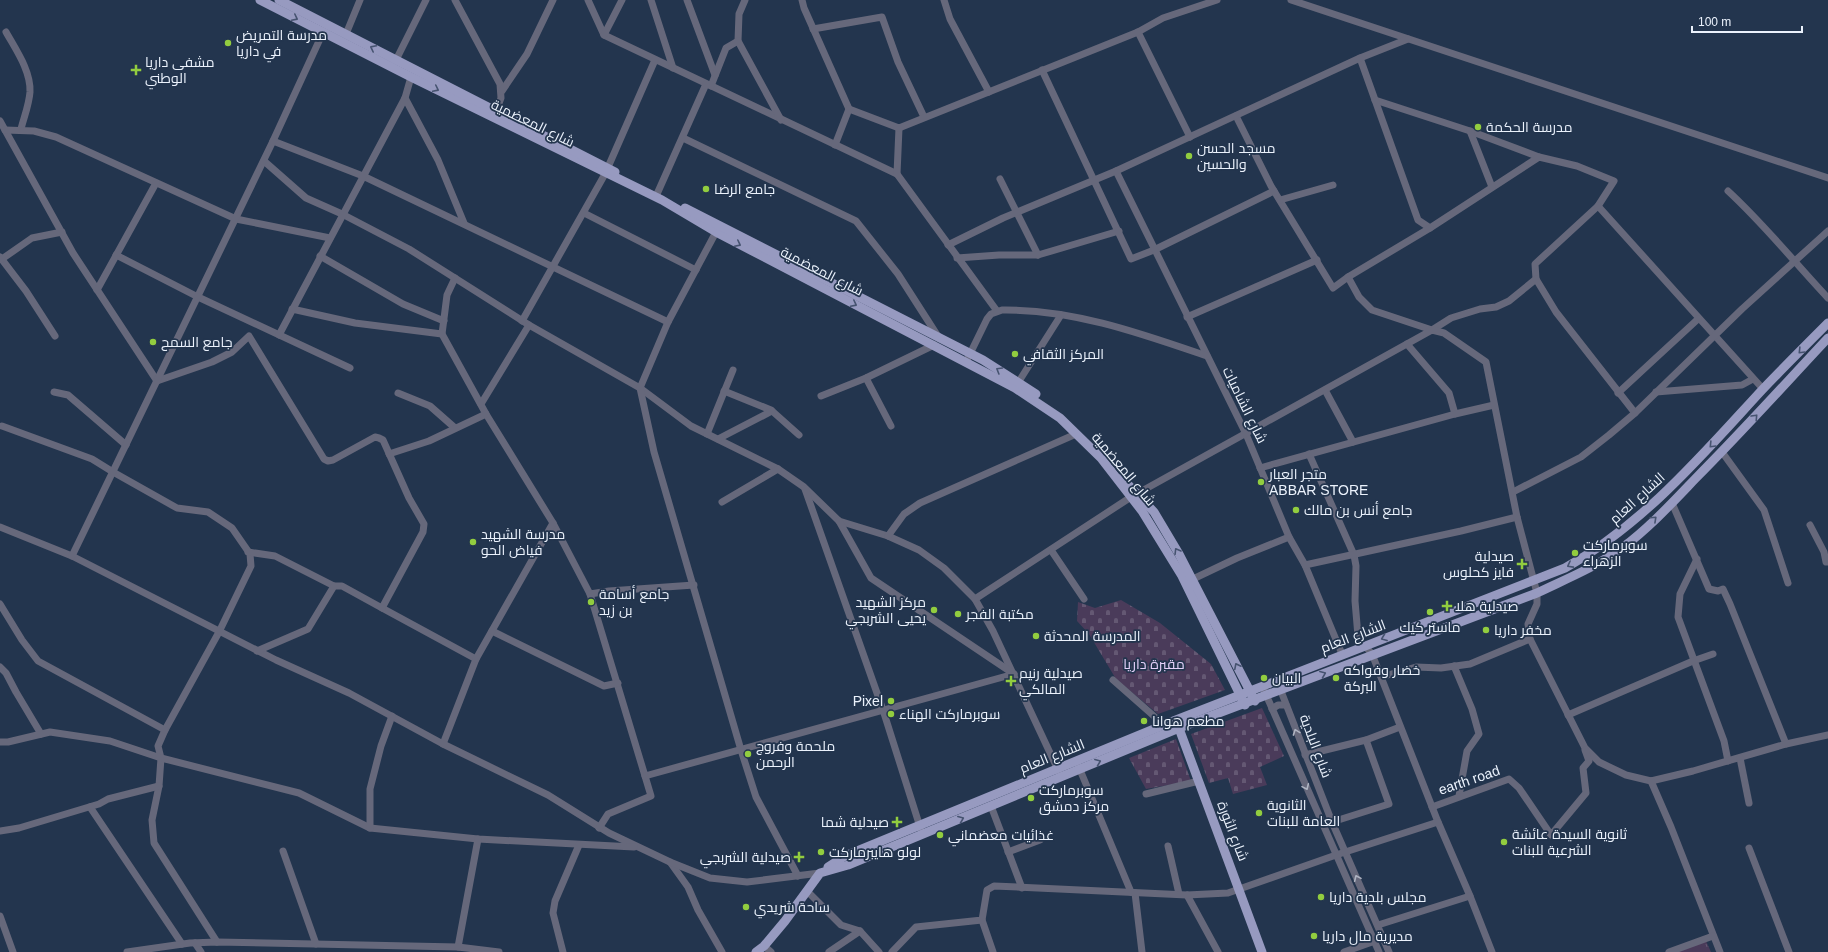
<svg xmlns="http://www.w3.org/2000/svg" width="1828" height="952" viewBox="0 0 1828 952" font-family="Arial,Cairo,sans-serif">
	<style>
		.cemetery { fill: url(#cemetery-stones) }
		.park { fill: url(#park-tufts) }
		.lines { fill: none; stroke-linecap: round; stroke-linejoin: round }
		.minor { stroke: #66687b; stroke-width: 7 }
		.major { stroke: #979ac0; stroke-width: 9 }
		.oneway { stroke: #465370 }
		.oneway2 { stroke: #afb4c2 }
		.poi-dot { fill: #92cd3f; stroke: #23354e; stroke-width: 1.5 }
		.labels { text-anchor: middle; stroke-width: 3.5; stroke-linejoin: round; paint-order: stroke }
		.poi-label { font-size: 14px; fill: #ebf2fc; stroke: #23354e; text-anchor: start }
		.street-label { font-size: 14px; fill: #ebf2fc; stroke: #23354e }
		.park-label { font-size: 14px; fill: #e4d1f9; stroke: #23354e }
	</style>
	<defs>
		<pattern id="cemetery-stones" width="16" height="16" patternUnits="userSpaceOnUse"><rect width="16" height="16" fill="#4a3b5a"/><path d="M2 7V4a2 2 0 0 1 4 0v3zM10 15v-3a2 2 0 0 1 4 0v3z" fill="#645873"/></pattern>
		<pattern id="park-tufts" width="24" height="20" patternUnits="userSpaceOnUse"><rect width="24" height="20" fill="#4a3b5a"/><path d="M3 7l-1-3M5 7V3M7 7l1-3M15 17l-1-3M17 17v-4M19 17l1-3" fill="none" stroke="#645873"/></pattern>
	</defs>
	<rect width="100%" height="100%" fill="#23354e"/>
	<g class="cemetery">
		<polygon points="1121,600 1160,623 1211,664 1225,690 1158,714 1116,679 1089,634 1077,621 1078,602 1095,608"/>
		<polygon points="1262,708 1284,756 1260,767 1267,785 1233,794 1228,778 1209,783 1191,734"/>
		<polygon points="1176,739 1191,781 1146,789 1129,758"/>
	</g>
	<polygon class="park" points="1706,941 1711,952 1676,952"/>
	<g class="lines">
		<g class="minor">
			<polyline points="455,0 500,84 501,98 496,111"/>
			<polyline points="588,0 604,35 897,174"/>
			<polyline points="651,0 673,68"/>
			<polyline points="687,0 715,75"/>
			<polyline points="745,0 739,14 738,41 781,120"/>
			<polyline points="802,0 804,8 849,109"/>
			<polyline points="944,0 950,19 989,92"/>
			<polyline points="1291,0 1828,178"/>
			<polyline points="813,29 882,17 898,62 924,117"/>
			<path d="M6,32C16,50 31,71 30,92C29,105 24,117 21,129"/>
			<polyline points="1138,32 1190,137"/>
			<polyline points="346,34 360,0"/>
			<polyline points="604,35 622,0"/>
			<polyline points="394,64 426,0"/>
			<polyline points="1042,70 1131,259 1154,250 1274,191"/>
			<polyline points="711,86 726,48 738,41"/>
			<polyline points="502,91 527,54 553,0"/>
			<polyline points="405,98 438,160 464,223"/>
			<polyline points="1375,100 1470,131 1539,157"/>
			<polyline points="1236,116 1271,186 1333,288 1348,277 1359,297 1372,310 1432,330 1451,318 1480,309 1496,307 1509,301 1536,279 1535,264 1598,206 1614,181 1577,166 1539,157 1430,228 1418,220 1360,58"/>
			<polyline points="0,121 73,253 157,381 212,362 232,352 249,336 324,459 328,461 333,460 375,437 379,438 383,440 409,498 424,524 423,532 382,608 476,659 443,744"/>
			<polyline points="899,128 897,174 997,311"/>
			<polyline points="5,130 34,131 56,137 236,219 330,238"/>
			<polyline points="1470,131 1492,187"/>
			<polyline points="683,138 856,221 898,274 939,338"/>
			<polyline points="273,141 363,176 668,322"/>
			<polyline points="835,145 849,109 899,128 1138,32 1163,18 1217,0"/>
			<polyline points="264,161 306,198 342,214 409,249 529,325 640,388 691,426 778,469 804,487 839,521 888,536 919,550 944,568 975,599 993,631 1059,772"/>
			<polyline points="1116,171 1246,434 1289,537 1305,565 1342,654"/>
			<polyline points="1000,179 1038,255"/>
			<path d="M1728,191C1764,224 1795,263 1828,298"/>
			<polyline points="657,194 706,84"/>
			<polyline points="1280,200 1333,185"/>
			<polyline points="1598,206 1763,389"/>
			<polyline points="584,213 696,270"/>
			<polyline points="716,232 668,322 640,388 654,452 741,750 756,797 798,876"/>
			<polyline points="948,245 1003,218 1116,171 1360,58 1408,39"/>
			<polyline points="116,255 198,297 350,368"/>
			<polyline points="320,256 403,304 444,321"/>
			<polyline points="0,257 26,291 55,336"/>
			<polyline points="957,258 999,255 1038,255 1119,231"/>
			<polyline points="2,259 32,238 62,232"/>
			<polyline points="1348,277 1430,228"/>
			<polyline points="455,278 447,295 442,334 486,414 553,523 590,594 645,776 1014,674"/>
			<polyline points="1536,279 1556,312 1635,413"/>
			<polyline points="97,290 156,183"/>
			<polyline points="292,309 355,323 442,334"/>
			<polyline points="1187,317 1317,260"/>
			<polyline points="522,321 605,174 655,60"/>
			<polyline points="279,335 405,98 411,77"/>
			<polyline points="1407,344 1449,393 1455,414"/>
			<path d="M966,362L987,319L991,314L1002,310C1073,309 1140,333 1207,356"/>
			<polyline points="866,378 891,426"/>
			<polyline points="1016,386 1061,315"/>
			<polyline points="1325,390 1353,442"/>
			<polyline points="724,391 771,410 799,435"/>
			<polyline points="54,392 68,395 126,445"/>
			<polyline points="1656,392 1742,385 1753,379"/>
			<polyline points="398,393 430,406 455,428"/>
			<polyline points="1618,393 1698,319"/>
			<polyline points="821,396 866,378 934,345"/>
			<polyline points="481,404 529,325"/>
			<polyline points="2,426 92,459 113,472 177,508 208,512 232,528 250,554 251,566 219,632 165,730 158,746 161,758 159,786 152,820 154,843 217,942"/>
			<polyline points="707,434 733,370"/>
			<polyline points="718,439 772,411"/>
			<polyline points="1722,452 1764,510 1788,583"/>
			<polyline points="389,454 429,441 486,414"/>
			<polyline points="1309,454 1354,555 1356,566 1355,601 1359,648"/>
			<polyline points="1260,468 1455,414 1494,405"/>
			<polyline points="805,489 883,710 921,830"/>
			<polyline points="1513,492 1581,457 1609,435 1635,413 1742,309 1828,231"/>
			<polyline points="722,502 778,469"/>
			<polyline points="1672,503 1709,589 1718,591 1723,589 1730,604 1786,744"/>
			<polyline points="839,521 871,578 1014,674"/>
			<polyline points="1810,525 1824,552 1826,562 1828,562"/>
			<polyline points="0,527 72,556 276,660 349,693 443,744 548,795 609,833 670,862 688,887 698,910 722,952"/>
			<polyline points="888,536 904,514 920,503 1076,434"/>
			<polyline points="1051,550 1084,599"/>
			<polyline points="248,552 275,556 334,586"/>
			<polyline points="72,556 273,141 325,28"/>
			<polyline points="1697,559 1680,594 1678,617 1724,741 1728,761"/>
			<polyline points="1305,565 1461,531 1517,517"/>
			<polyline points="1193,579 1237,558 1289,537"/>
			<polyline points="590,594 609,591 694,585"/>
			<polyline points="975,599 1131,497 1432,330 1444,333 1486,362 1517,517 1537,593 1537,604 1528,624 1530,639 1585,748 1599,762 1626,775 1651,781 1693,771 1786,744 1828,735"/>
			<polyline points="0,604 22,640 38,661 165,730"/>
			<polyline points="492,631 604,686 618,683"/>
			<polyline points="1365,646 1372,654 1438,822 1470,896 1492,952"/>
			<polyline points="257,651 308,629 334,586 342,586 382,608"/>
			<polyline points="476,659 553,523"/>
			<polyline points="1454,666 1472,709 1479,734 1467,751 1459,796"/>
			<polyline points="0,667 6,673 16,692 41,734"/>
			<polyline points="1381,677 1416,667 1441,668 1470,664 1530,639"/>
			<polyline points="1113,680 1164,725"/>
			<polyline points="1279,686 1332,822 1389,952"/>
			<polyline points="1264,690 1379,952"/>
			<polyline points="1272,709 1278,705 1286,705"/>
			<polyline points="1568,715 1693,661 1713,654"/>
			<polyline points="0,742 8,742 50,732 110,741 161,758 299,793 370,828 478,839 634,847"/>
			<polyline points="1305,755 1366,740 1400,727"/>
			<polyline points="1740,758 1749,803"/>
			<polyline points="1078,765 1131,892"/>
			<polyline points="1651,781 1671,827 1720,952"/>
			<polyline points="1146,794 1199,781"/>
			<polyline points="991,806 1022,888"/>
			<polyline points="90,807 182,944"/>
			<polyline points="1432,807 1509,779 1519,788 1551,835 1586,793 1583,768 1589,761 1585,750"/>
			<polyline points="1332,822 1389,804 1366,740"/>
			<polyline points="370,828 370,789 381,746 392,716"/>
			<polyline points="599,828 608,814 651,796 645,776"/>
			<polyline points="0,831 19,828 99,804 108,799 159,786"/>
			<polyline points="1168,846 1179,894"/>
			<polyline points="1749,848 1789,952"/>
			<polyline points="283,851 316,944"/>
			<polyline points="1008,852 1040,840"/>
			<polyline points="670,862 710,878 747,882 820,873"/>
			<polyline points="807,891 841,925 860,931"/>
			<polyline points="1135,893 1142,952"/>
			<polyline points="1187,895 1218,952"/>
			<polyline points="0,916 13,952"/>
			<polyline points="982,920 993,952"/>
			<polyline points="1378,925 1470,896"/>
			<polyline points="195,943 201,952"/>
			<polyline points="764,946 771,952"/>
			<polyline points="458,947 478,839"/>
			<polyline points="127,952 190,943 217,942 458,947 499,952"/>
			<polyline points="563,952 553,913 555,901 579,845"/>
			<polyline points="829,952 860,931 879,952"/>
			<polyline points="892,952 916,927 982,920 987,890 994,886 1187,895 1228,893 1336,855 1438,822"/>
			<polyline points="1344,952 1375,941"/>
			<polyline points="1669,952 1713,936"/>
		</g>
		<g class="major">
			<polyline points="260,0 411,77 662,200 716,232 1015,388 1060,418 1101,458 1142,511 1182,576 1245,705"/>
			<polyline points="279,0 615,172"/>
			<polyline points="685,208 983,360 1036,394"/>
			<polyline points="1122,478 1154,512 1179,554 1255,701"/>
			<polyline points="1177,723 1262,952"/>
			<path d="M828,867L845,856L1176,720L1565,568C1644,524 1702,455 1762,390C1784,367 1806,345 1828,323"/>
			<path d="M756,952L764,946L785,921L820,873L848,865L1179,728L1537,593C1566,579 1596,567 1622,548C1649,528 1672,503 1695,479C1741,433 1784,385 1828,338"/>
		</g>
	</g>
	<defs><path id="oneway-chevron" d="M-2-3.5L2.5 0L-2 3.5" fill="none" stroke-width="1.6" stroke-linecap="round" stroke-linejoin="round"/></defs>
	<g class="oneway">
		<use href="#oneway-chevron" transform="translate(295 18) rotate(27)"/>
		<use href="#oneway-chevron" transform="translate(373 48) rotate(-153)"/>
		<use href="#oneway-chevron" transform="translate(436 89) rotate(26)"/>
		<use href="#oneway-chevron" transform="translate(738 244) rotate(27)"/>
		<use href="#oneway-chevron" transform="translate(854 304) rotate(27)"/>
		<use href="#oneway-chevron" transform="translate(1801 351) rotate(134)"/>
		<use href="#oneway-chevron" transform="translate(999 370) rotate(-149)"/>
		<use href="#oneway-chevron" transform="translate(1755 417) rotate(-47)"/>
		<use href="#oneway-chevron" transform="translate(1712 445) rotate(134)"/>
		<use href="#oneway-chevron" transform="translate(1654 519) rotate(-43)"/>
		<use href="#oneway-chevron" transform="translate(1177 551) rotate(-121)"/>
		<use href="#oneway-chevron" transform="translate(1570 565) rotate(152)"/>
		<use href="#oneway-chevron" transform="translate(1384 638) rotate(159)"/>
		<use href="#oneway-chevron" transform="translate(1237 666) rotate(-117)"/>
		<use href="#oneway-chevron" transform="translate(1323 674) rotate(-22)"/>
		<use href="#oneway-chevron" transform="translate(1098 762) rotate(-22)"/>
		<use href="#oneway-chevron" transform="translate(961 819) rotate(-22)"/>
	</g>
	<g class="oneway2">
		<use href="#oneway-chevron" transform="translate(1296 732) rotate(-110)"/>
		<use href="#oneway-chevron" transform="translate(1306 787) rotate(66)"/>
		<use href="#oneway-chevron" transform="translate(1357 878) rotate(-114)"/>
	</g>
	<g class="poi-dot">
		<circle cx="228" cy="43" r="4"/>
		<path d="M134 64h4v4h4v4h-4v4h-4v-4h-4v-4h4z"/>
		<circle cx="1478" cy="127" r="4"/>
		<circle cx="1189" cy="156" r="4"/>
		<circle cx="706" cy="189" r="4"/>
		<circle cx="153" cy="342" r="4"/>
		<circle cx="1015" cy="354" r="4"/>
		<circle cx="1261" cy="482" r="4"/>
		<circle cx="1296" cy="510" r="4"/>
		<circle cx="473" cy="542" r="4"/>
		<circle cx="1575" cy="553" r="4"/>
		<path d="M1520 558h4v4h4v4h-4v4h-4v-4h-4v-4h4z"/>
		<circle cx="591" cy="602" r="4"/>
		<path d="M1445 600h4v4h4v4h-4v4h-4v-4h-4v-4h4z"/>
		<circle cx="934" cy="610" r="4"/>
		<circle cx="1430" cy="612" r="4"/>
		<circle cx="958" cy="614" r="4"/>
		<circle cx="1486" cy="630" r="4"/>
		<circle cx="1036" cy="636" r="4"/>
		<circle cx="1264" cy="678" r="4"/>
		<circle cx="1336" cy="678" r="4"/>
		<path d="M1009 675h4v4h4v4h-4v4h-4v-4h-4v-4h4z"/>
		<circle cx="891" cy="701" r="4"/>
		<circle cx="891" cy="714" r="4"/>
		<circle cx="1144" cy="721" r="4"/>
		<circle cx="748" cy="754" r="4"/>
		<circle cx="1031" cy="798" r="4"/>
		<circle cx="1259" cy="813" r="4"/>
		<path d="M895 816h4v4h4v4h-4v4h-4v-4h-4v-4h4z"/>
		<circle cx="940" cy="835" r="4"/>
		<circle cx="1504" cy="842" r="4"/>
		<circle cx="821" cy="852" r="4"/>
		<path d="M797 851h4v4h4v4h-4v4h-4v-4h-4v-4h4z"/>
		<circle cx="1321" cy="897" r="4"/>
		<circle cx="746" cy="907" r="4"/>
		<circle cx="1314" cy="936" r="4"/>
	</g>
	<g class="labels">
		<g class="poi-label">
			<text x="236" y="40">مدرسة التمريض<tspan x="236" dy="16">في داريا</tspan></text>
			<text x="145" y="67">مشفى داريا<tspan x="145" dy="16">الوطني</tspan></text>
			<text x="1486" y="132">مدرسة الحكمة</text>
			<text x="1197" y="153">مسجد الحسن<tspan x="1197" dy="16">والحسين</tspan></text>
			<text x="714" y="194">جامع الرضا</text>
			<text x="161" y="347">جامع السمح</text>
			<text x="1023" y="359">المركز الثقافي</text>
			<text x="1269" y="479">متجر العبار<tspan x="1269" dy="16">ABBAR STORE</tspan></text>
			<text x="1304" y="515">جامع أنس بن مالك</text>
			<text x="481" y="539">مدرسة الشهيد<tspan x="481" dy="16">فياض الحو</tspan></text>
			<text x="1583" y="550">سوبرماركت<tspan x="1583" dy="16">الزهراء</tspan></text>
			<text x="1514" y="561" text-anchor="end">صيدلية<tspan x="1514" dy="16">فايز كحلوس</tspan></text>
			<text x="599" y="599">جامع أسامة<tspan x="599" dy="16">بن زيد</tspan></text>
			<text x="926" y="607" text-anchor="end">مركز الشهيد<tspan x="926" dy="16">يحيى الشربجي</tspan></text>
			<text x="1455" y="611">صيدلية هلا</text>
			<text x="966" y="619">مكتبة الفجر</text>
			<text x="1430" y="632" text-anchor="middle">ماستر كيك</text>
			<text x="1494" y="635">مخفر داريا</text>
			<text x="1044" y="641">المدرسة المحدثة</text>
			<text x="1344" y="675">خضار وفواكه<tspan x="1344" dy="16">البركة</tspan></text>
			<text x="1019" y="678">صيدلية رنيم<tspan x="1019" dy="16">المالكي</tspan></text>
			<text x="1272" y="683">البيان</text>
			<text x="883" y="706" text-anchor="end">Pixel</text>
			<text x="899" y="719">سوبرماركت الهناء</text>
			<text x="1152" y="726">مطعم هوانا</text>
			<text x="756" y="751">ملحمة وفروج<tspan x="756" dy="16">الرحمن</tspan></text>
			<text x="1039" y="795">سوبرماركت<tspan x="1039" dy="16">مركز دمشق</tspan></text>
			<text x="1267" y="810">الثانوية<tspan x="1267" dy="16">العامة للبنات</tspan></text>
			<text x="889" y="827" text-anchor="end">صيدلية شما</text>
			<text x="1512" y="839">ثانوية السيدة عائشة<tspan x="1512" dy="16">الشرعية للبنات</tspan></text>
			<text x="948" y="840">غذائيات معضماني</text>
			<text x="829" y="857">لولو هايبرماركت</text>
			<text x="791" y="862" text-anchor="end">صيدلية الشربجي</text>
			<text x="1329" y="902">مجلس بلدية داريا</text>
			<text x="754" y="912">ساحة شريدي</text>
			<text x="1322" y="941">مديرية مال داريا</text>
		</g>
		<g class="street-label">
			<text transform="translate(533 123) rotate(26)" y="5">شارع المعضمية</text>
			<text transform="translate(822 271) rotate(27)" y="5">شارع المعضمية</text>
			<text transform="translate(1245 405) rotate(64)" y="5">شارع الشاميات</text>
			<text transform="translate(1124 469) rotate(50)" y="5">شارع المعضمية</text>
			<text transform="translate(1637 498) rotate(-42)" y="5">الشارع العام</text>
			<text transform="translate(1353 636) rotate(-21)" y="5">الشارع العام</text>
			<text transform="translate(1316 746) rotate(69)" y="5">شارع البلدية</text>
			<text transform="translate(1052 756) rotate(-22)" y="5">الشارع العام</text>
			<text transform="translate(1469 780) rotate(-19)" y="5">earth road</text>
			<text transform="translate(1233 831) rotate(69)" y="5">شارع الثورة</text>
		</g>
		<g class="park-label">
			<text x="1154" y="669">مقبرة داريا</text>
		</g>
	</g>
	<path d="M1692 26v6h110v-6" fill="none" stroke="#ebf2fc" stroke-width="2"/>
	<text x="1698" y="26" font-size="12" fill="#ebf2fc" stroke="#23354e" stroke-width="3" paint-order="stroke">100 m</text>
</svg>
